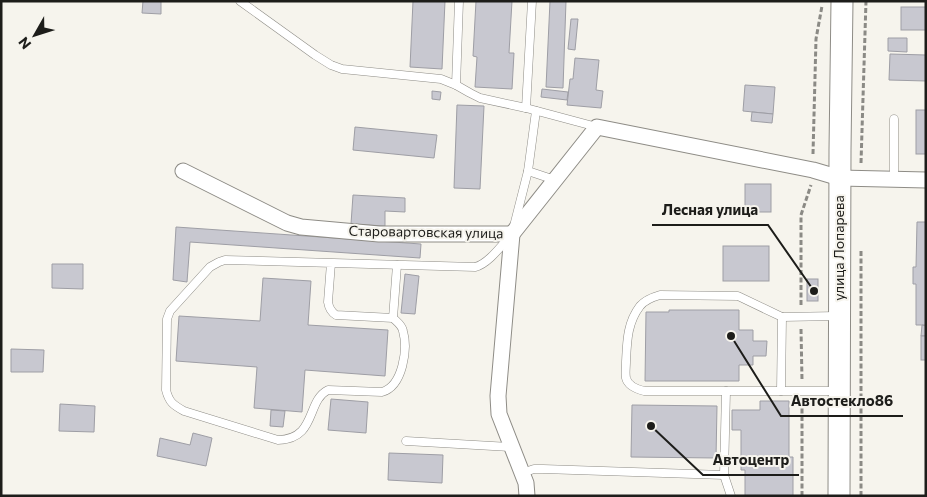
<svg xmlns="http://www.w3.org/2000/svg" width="927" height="497" viewBox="0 0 927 497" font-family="Commissioner,sans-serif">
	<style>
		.building { fill: #c8c8d0; stroke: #9e9ea5 }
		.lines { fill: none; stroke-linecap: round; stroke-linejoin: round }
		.lane-casing { stroke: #8e8c86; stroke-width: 9 }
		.street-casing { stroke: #8e8c86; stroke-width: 17 }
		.secondary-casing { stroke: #8e8c86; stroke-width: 23 }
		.path { stroke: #8b8a85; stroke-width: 3; stroke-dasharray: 5 2.5; stroke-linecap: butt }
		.lane { stroke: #fff; stroke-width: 8 }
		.street { stroke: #fff; stroke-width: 15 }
		.secondary { stroke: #fff; stroke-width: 21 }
		.labels { text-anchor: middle; stroke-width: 4; stroke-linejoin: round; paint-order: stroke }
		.street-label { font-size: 14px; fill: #1d1d1a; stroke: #f6f4ed }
		.leader { fill: none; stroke: #1d1d1a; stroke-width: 2 }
		.callout-dot { fill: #1d1d1a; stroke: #f6f4ed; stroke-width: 2 }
		.callout-label { font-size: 15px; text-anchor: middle; font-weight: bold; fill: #1d1d1a; stroke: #f6f4ed; stroke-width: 4; stroke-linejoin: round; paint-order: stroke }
	</style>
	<rect width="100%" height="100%" fill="#f6f4ed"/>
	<g class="building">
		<polygon points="143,1 161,1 161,14 142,13"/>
		<polygon points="413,1 445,1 442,69 410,67"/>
		<polygon points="476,1 512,1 509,53 514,53 512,89 475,87 477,57 473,56"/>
		<polygon points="550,1 566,1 563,88 546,87"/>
		<rect x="901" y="7" width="25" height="23"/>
		<polygon points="571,19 578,19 575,50 568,49"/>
		<polygon points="888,38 907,38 907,52 888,51"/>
		<polygon points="890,54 926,55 926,81 889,80"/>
		<polygon points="575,58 599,60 596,90 603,91 601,108 567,105 570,79 573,79"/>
		<polygon points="745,85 775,87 773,114 743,111"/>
		<polygon points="542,89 568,92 567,100 541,97"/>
		<polygon points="432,91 441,92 440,100 432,99"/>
		<polygon points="457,105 484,106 480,189 454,188"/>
		<rect x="916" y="110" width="10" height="44"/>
		<polygon points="752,112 773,114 772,123 751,121"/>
		<polygon points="355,127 437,135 434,158 353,150"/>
		<rect x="745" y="184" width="26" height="28"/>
		<polygon points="353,195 405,198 405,212 385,211 385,226 351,224"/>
		<polygon points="917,222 926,222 926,325 916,325 916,284 913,284 913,267 916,267"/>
		<polygon points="176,227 421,244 420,258 190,242 187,282 173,280"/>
		<rect x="723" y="246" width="46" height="35"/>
		<polygon points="52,264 83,264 83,289 52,288"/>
		<polygon points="405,274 419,276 415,314 401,313"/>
		<polygon points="263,278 311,281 308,325 388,330 385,376 305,370 302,412 254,408 257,367 176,361 179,316 260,321"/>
		<rect x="807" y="279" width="11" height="22"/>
		<polygon points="669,310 739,310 739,330 753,330 753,341 767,341 766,356 753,356 753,365 739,365 739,381 645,381 646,312 669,312"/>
		<polygon points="922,325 926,326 926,336 921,336"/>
		<rect x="921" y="336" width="5" height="24"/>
		<polygon points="11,349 44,350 43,372 11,372"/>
		<polygon points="331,399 368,402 366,433 328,430"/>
		<polygon points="760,401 789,401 789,457 793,457 793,496 745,496 745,470 741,470 741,430 732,430 732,410 760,410"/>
		<polygon points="60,404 95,406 94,432 59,431"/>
		<polygon points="632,405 717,406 716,458 631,457"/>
		<polygon points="271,410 285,411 283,427 270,426"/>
		<polygon points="193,433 212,438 206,466 157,456 160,438 190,445"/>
		<polygon points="389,453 443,455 442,483 388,480"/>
	</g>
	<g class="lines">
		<g class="lane-casing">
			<g id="lane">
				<polyline points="240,1 315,55 331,65 342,69 441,79 456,85"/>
				<polyline points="459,1 456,85 470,93 480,98 526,108 597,127"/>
				<polyline points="526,108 532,1"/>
				<polyline points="536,111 528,171 555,180"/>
				<polyline points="894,179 894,119"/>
				<polyline points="514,226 528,171"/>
				<path d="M331,263L328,302C329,308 331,312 336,315L393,318C397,322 402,325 403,331C408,349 403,386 382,392L328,390C306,401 317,439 278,440L184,411C173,405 169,402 166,390L167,319L170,311L210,267L219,262L225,260C309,262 392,264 475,267C488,264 501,246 510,236"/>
				<polyline points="393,318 397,265"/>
				<polyline points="726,391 724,475 731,496"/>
				<polyline points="781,391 782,317"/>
				<path d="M837,391H644C636,389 628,386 626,378C625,373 626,367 626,362C627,342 627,323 640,306C645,300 653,297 660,295L738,296L782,317L837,316"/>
				<polyline points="406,441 512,447"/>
				<polyline points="522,473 534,469 543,469 724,475"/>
			</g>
		</g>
		<g class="street-casing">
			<g id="street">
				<polyline points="183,171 287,223 301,227 379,234 512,234"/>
				<polyline points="512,234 597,127 813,170 840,178 926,180"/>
				<polyline points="512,234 498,396 499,414 526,483 527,496"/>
			</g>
		</g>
		<g class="secondary-casing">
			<polyline id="secondary" points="839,496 840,150 842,1"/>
		</g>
		<g class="path">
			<polyline points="813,154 816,39 822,6"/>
			<polyline points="861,163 866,1"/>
			<polyline points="861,251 861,496"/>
			<polyline points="801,305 801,215 811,185"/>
			<polyline points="801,329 802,380"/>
			<polyline points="802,401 802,496"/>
		</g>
		<use href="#lane" class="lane"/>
		<use href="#street" class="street"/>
		<use href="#secondary" class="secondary"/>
	</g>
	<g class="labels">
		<g class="street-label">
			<text transform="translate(426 232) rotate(1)" y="5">Старовартовская улица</text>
			<text transform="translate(839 248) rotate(-90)" y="5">улица Лопарева</text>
		</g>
	</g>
	<path class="leader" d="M814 291L768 225H652M731 336L781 416H903M651 426L703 475H799"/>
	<g class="callout-dot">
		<circle cx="814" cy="291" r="5"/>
		<circle cx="731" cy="336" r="5"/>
		<circle cx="651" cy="426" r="5"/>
	</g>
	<g class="callout-label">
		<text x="710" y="215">Лесная улица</text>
		<text x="842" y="406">Автостекло86</text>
		<text x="751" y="465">Автоцентр</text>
	</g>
	<rect width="927" height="497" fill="none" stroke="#1d1d1a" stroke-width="5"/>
	<g transform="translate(35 35) rotate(231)" stroke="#f6f4ed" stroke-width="4" paint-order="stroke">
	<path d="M0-4L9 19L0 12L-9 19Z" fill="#1d1d1a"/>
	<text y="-8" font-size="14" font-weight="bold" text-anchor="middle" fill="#1d1d1a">N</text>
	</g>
</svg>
